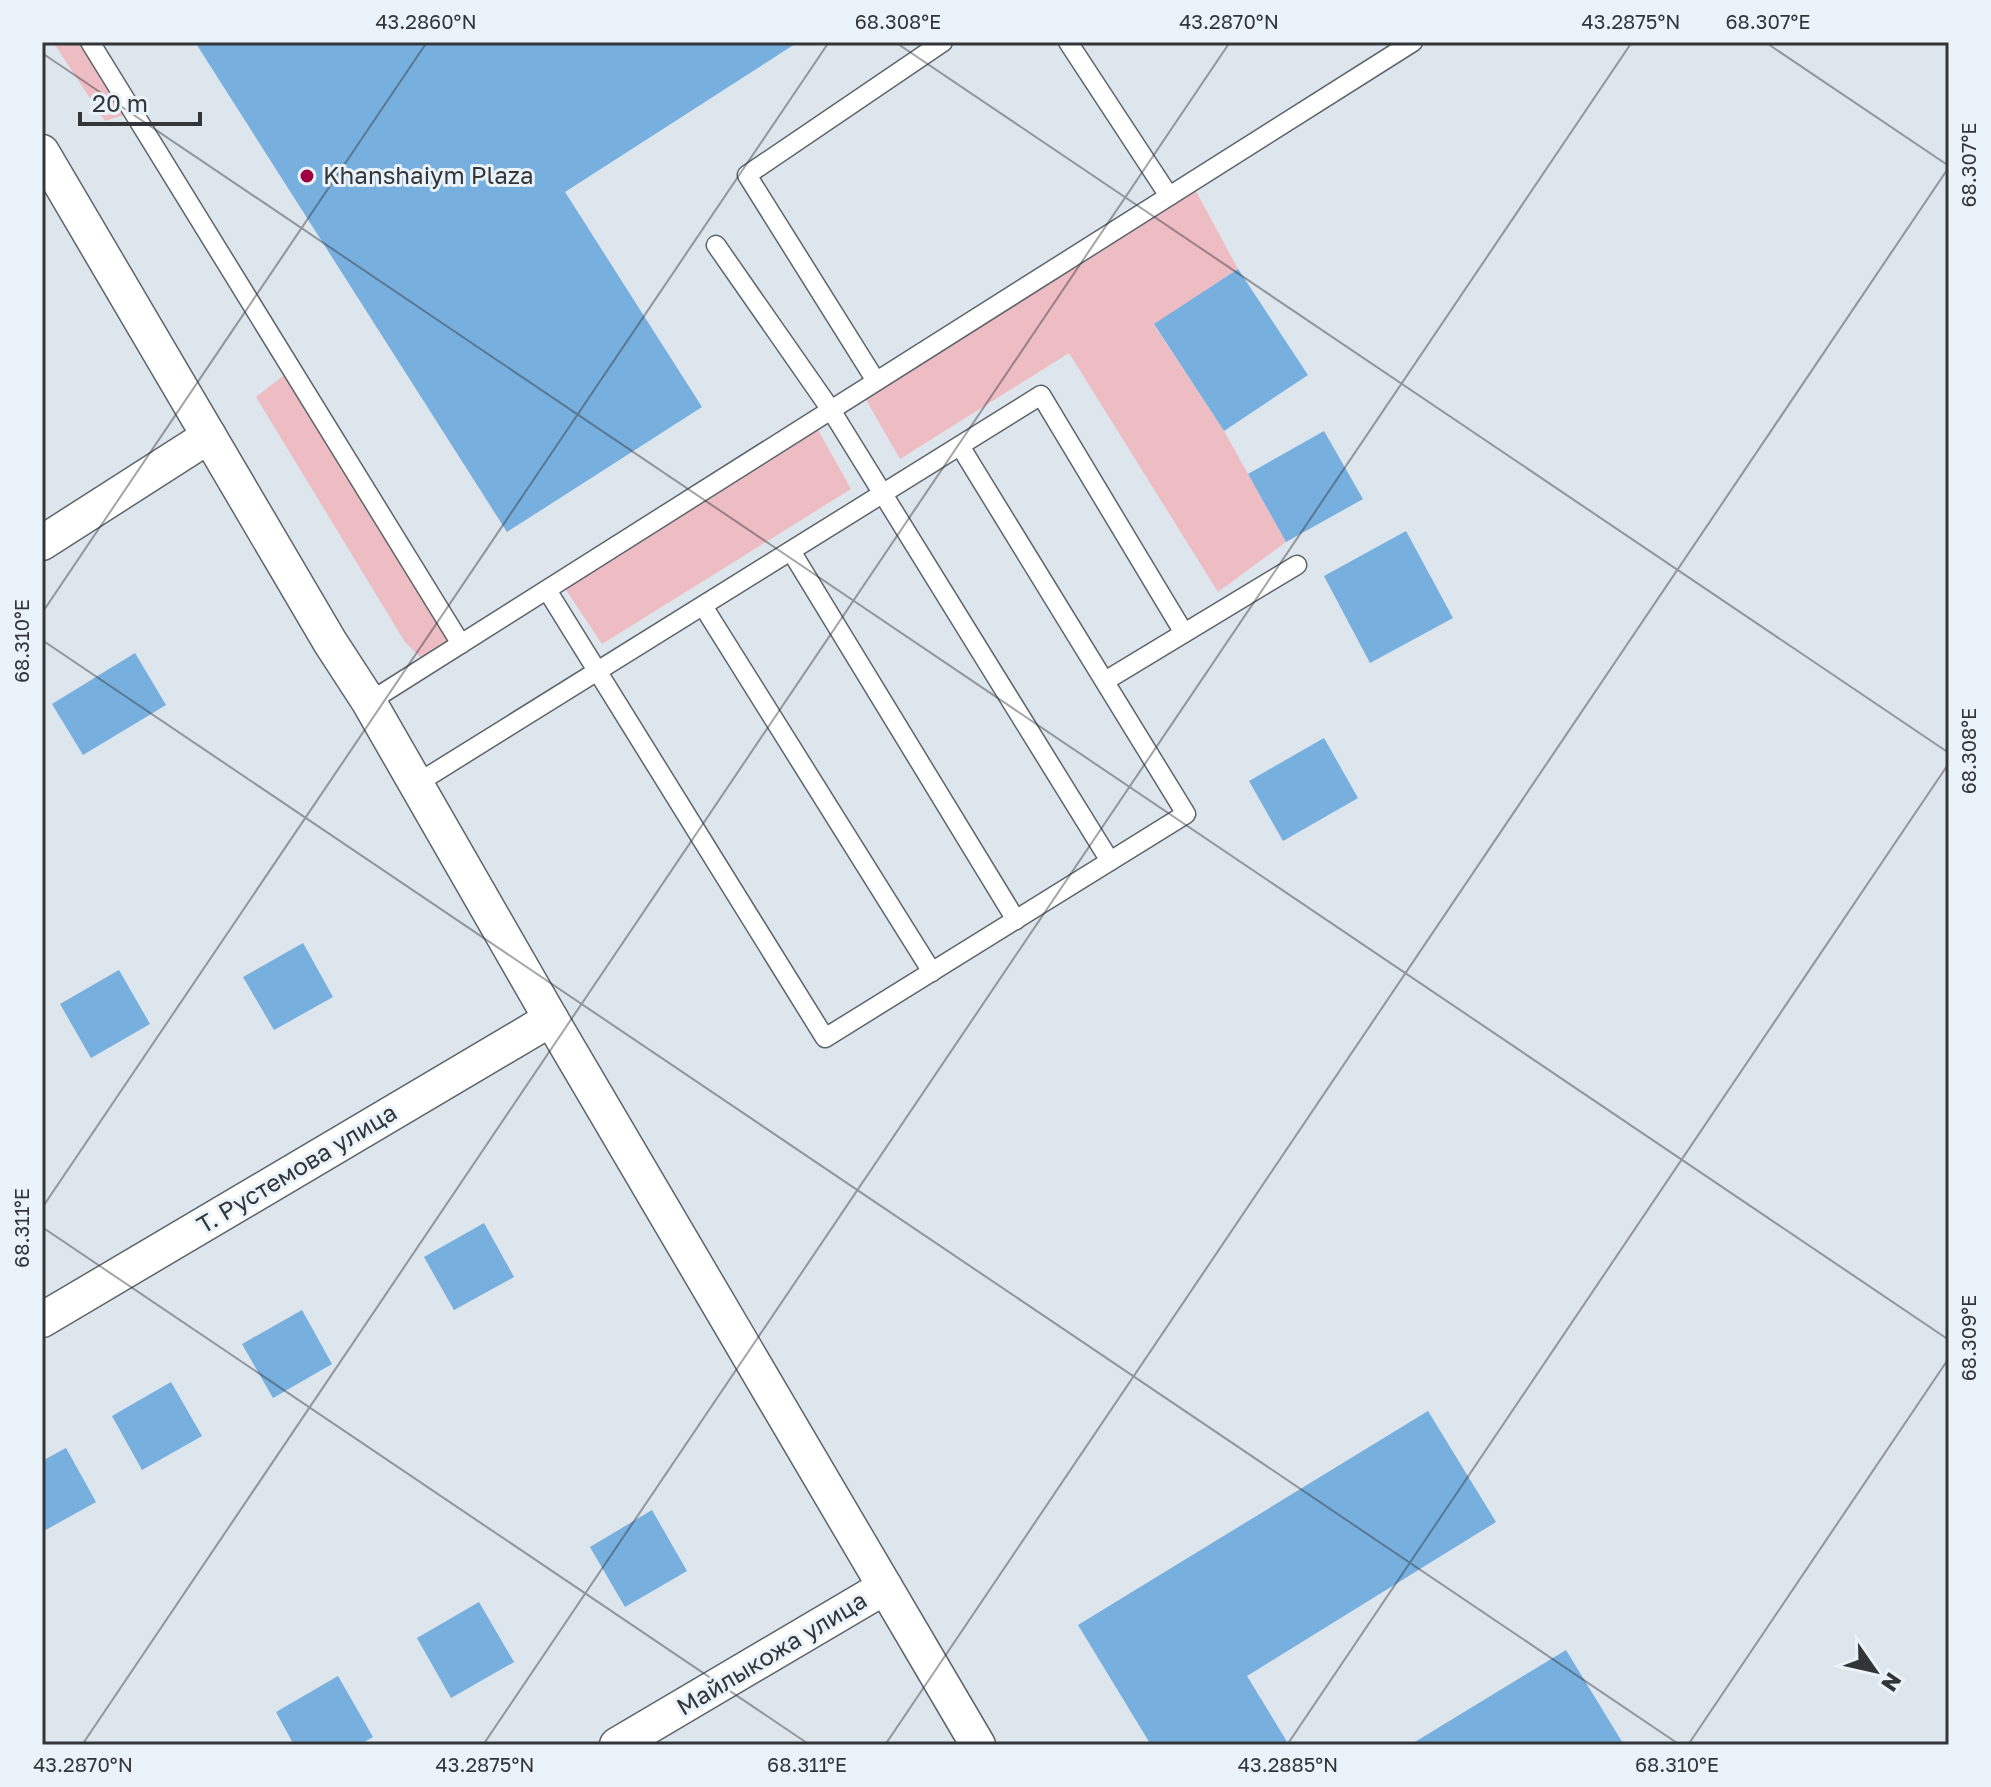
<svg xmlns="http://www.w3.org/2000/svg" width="1991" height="1787" viewBox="0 0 1991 1787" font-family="'Golos Text',sans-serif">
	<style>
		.green { fill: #eebdc4 }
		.building { fill: #77afde }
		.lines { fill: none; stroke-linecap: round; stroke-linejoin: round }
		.lane-casing { stroke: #5d646b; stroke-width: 21 }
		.street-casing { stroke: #5d646b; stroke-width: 37 }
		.lane { stroke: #fff; stroke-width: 18 }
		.street { stroke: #fff; stroke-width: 34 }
		.ticks { fill: none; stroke: #333639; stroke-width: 2; stroke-opacity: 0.45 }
		.poi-dot { fill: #a00241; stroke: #eaf3fa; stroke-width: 3 }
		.labels { text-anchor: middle; stroke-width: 6; stroke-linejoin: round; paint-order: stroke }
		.poi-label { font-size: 24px; fill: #333639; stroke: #eaf3fa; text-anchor: start }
		.street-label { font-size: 24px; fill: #333639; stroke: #eaf3fa }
		.neatline { fill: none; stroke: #333639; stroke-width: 3 }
		.ticks-label { font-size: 20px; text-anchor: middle; fill: #333639 }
	</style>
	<rect width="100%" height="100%" fill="#dde5ed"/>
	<g class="green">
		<polygon points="53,42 90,42 133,112 105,121"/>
		<polygon points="1191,182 1238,269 1154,325 1224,431 1286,542 1218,592 1069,353 900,459 861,391"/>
		<polygon points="292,369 461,644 428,665 405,642 256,397"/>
		<polygon points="813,421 851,489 602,644 560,581"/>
	</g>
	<g class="building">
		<polygon points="195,42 798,42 565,192 702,407 507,532"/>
		<polygon points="1238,269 1308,375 1224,431 1154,324"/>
		<polygon points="1324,431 1363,499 1286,542 1248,474"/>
		<polygon points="1406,531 1453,618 1370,663 1324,576"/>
		<polygon points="135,653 166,705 83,755 52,704"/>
		<polygon points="1324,738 1358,798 1283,841 1249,781"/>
		<polygon points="303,943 333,997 274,1030 243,977"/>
		<polygon points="119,970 150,1024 91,1058 60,1004"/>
		<polygon points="484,1223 514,1277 454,1310 424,1257"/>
		<polygon points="302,1310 332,1364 273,1398 242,1344"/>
		<polygon points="171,1382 202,1436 142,1470 112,1416"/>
		<polygon points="1428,1411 1496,1522 1247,1676 1289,1745 1151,1745 1078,1625"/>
		<polygon points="66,1448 96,1502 42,1532 42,1461"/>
		<polygon points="652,1510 687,1571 625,1607 590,1547"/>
		<polygon points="479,1602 514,1662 451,1698 417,1638"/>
		<polygon points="1566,1650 1624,1745 1410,1745"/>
		<polygon points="338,1676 373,1737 359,1745 294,1745 276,1712"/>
	</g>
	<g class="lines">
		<g class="lane-casing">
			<g id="lane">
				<polyline points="90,42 461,644"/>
				<polyline points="1068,42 1169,196"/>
				<polyline points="716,245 831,410 1110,861"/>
				<polyline points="876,381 747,175 943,42"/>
				<polyline points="791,551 1016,920"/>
				<polyline points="547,590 825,1038 1186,814 960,446"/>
				<polyline points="703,606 932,972"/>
				<polyline points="1105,681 1297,565"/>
				<polyline points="369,702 1413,42"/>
				<polyline points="416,784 1041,395 1184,633"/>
			</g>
		</g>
		<g class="street-casing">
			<g id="street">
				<polyline points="42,152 330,642 369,702 551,1019 978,1745"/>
				<polyline points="42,543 209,436"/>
				<polyline points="42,1320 551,1019"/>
				<polyline points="617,1745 885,1587"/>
			</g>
		</g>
		<use href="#lane" class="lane"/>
		<use href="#street" class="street"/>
	</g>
	<path class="ticks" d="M895,42L1949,753M1765,42L1949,166M42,53L1949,1340M42,613L427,42M42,640L1680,1745M42,1208L829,42M42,1227L810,1745M82,1745L1230,42M483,1745L1632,42M885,1745L1949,167M1287,1745L1949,763M1688,1745L1949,1358"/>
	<circle class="poi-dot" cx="307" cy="176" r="8"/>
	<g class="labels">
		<g class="poi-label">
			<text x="323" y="184">Khanshaiym Plaza</text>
		</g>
		<g class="street-label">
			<text transform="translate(297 1169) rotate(-31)" y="8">Т. Рустемова улица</text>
			<text transform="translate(772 1654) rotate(-31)" y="8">Майлыкожа улица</text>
		</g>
	</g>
	<rect width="1991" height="1787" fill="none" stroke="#eaf3fa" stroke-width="88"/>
	<g transform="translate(1875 1671) rotate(124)" stroke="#eaf3fa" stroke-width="6" paint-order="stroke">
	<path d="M0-6L14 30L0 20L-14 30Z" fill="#333639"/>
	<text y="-12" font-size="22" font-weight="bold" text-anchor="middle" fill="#333639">N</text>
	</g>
	<path d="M80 112v12h120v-12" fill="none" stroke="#333639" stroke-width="4"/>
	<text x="92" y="112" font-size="24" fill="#333639" stroke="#eaf3fa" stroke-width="6" paint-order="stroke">20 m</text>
	<rect x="44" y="44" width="1903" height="1699" class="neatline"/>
	<g class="ticks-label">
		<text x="426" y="29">43.2860°N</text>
		<text x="898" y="29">68.308°E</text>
		<text x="1229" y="29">43.2870°N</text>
		<text x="1631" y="29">43.2875°N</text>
		<text x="1768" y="29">68.307°E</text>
		<text transform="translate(1969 165) rotate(-90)" y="7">68.307°E</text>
		<text transform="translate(22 641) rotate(-90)" y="7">68.310°E</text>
		<text transform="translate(1969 751) rotate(-90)" y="7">68.308°E</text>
		<text transform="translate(22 1228) rotate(-90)" y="7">68.311°E</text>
		<text transform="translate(1969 1338) rotate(-90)" y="7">68.309°E</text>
		<text x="83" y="1772">43.2870°N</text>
		<text x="485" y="1772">43.2875°N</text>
		<text x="807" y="1772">68.311°E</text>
		<text x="1288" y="1772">43.2885°N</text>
		<text x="1677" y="1772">68.310°E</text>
	</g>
</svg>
